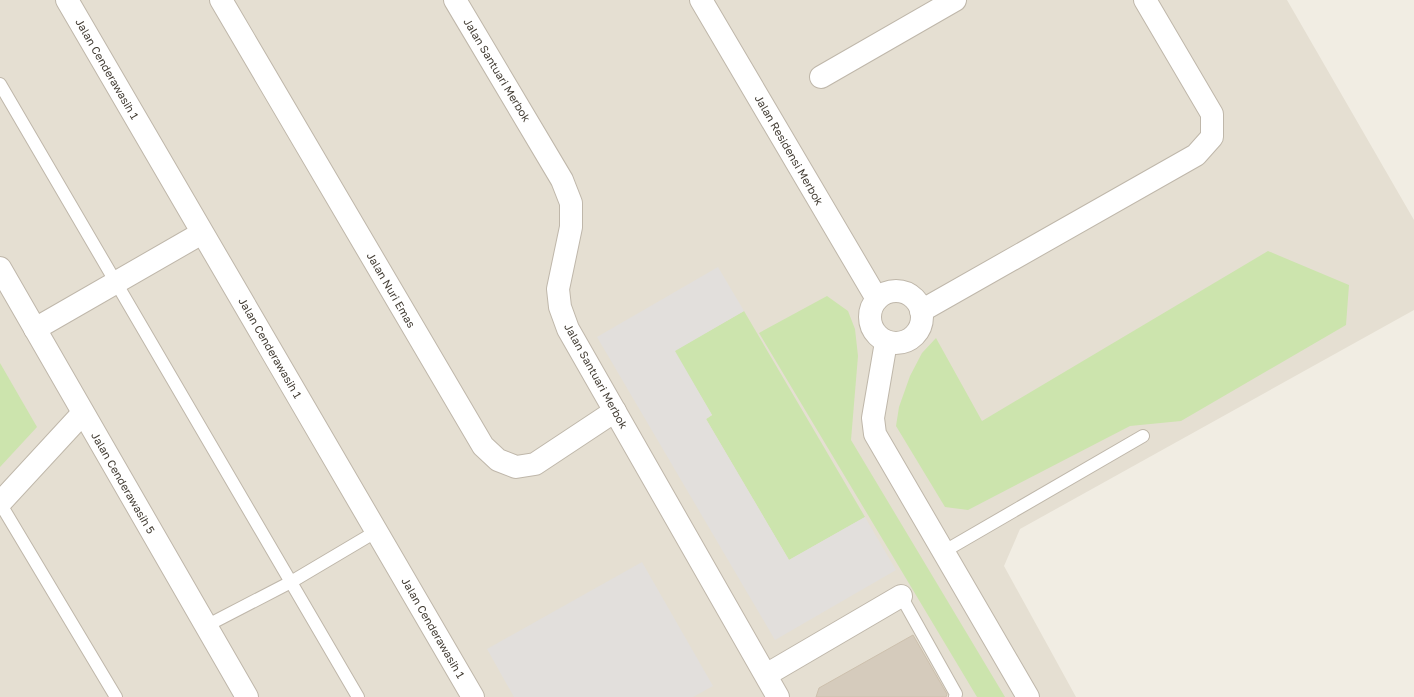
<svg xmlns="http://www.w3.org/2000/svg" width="1414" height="697" viewBox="0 0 1414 697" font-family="'Golos Text',sans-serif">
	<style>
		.residential { fill: #e5dfd2 }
		.green { fill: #cce4ad }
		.parking { fill: #e2dfdc }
		.building { fill: #d5cbbc; stroke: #cdc0ad }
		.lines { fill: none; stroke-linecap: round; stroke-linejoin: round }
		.service-casing { stroke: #bfb7aa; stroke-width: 14 }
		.minor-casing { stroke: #bfb7aa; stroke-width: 24 }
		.service { stroke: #fff; stroke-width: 12 }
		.minor { stroke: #fff; stroke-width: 22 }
		.labels { text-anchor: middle; stroke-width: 4; stroke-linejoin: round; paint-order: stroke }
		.street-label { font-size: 11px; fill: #433d34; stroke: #fff }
	</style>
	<rect width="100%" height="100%" fill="#f1ede3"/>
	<polygon class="residential" points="0,0 1287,0 1414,220 1414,310 1020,529 1004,566 1076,697 0,697"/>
	<g class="green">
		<polygon points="1268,251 1349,285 1346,325 1181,421 1130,426 968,510 945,507 896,426 899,407 910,376 922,353 936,338 982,421"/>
		<polygon points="827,296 848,311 855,329 858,356 851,440 1005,697 977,697 759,333"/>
		<polygon points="744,311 865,517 789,560 706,419 712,415 674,351"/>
		<polygon points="0,363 37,427 0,467"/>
	</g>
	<g class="parking">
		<polygon points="718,267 744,311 675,351 712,415 706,419 789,560 865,517 896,570 775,640 597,337"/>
		<polygon points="642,562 713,686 693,697 514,697 487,649"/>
	</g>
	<polygon class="building" points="913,635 947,694 946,697 816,697 819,688"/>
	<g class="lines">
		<g class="service-casing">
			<g id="service">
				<polyline points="0,84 358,697"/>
				<polyline points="0,503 116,697"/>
				<polyline points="943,552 1143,436"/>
				<polyline points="901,596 956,694 955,697"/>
				<polyline points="206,626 291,582 377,531"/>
			</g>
		</g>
		<g class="minor-casing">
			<g id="minor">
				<polyline points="67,0 473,697"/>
				<polyline points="221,0 483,446 498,460 516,467 535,464 615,411"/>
				<polyline points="455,0 562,180 571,203 571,227 558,289 560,307 568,329 778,697"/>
				<polyline points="701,0 877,299"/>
				<polyline points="821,77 955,0"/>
				<polyline points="0,268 247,697"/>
				<circle cx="896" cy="317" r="26"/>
				<polyline points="921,311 1196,155 1212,137 1212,114 1145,0"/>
				<polyline points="35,329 202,233"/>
				<polyline points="886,342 873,418 875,434 1028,697"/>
				<polyline points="0,503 83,413"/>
				<polyline points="766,675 901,596"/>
			</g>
		</g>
		<use href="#service" class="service"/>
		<use href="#minor" class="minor"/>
	</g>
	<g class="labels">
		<g class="street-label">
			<text transform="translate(107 69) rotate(60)" y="4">Jalan Cenderawasih 1</text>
			<text transform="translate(497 70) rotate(59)" y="4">Jalan Santuari Merbok</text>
			<text transform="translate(789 150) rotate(60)" y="4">Jalan Residensi Merbok</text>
			<text transform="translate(391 290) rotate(60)" y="4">Jalan Nuri Emas</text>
			<text transform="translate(270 348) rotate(60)" y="4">Jalan Cenderawasih 1</text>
			<text transform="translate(596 376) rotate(61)" y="4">Jalan Santuari Merbok</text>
			<text transform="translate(123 483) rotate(60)" y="4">Jalan Cenderawasih 5</text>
			<text transform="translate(433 628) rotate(60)" y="4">Jalan Cenderawasih 1</text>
		</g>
	</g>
</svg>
